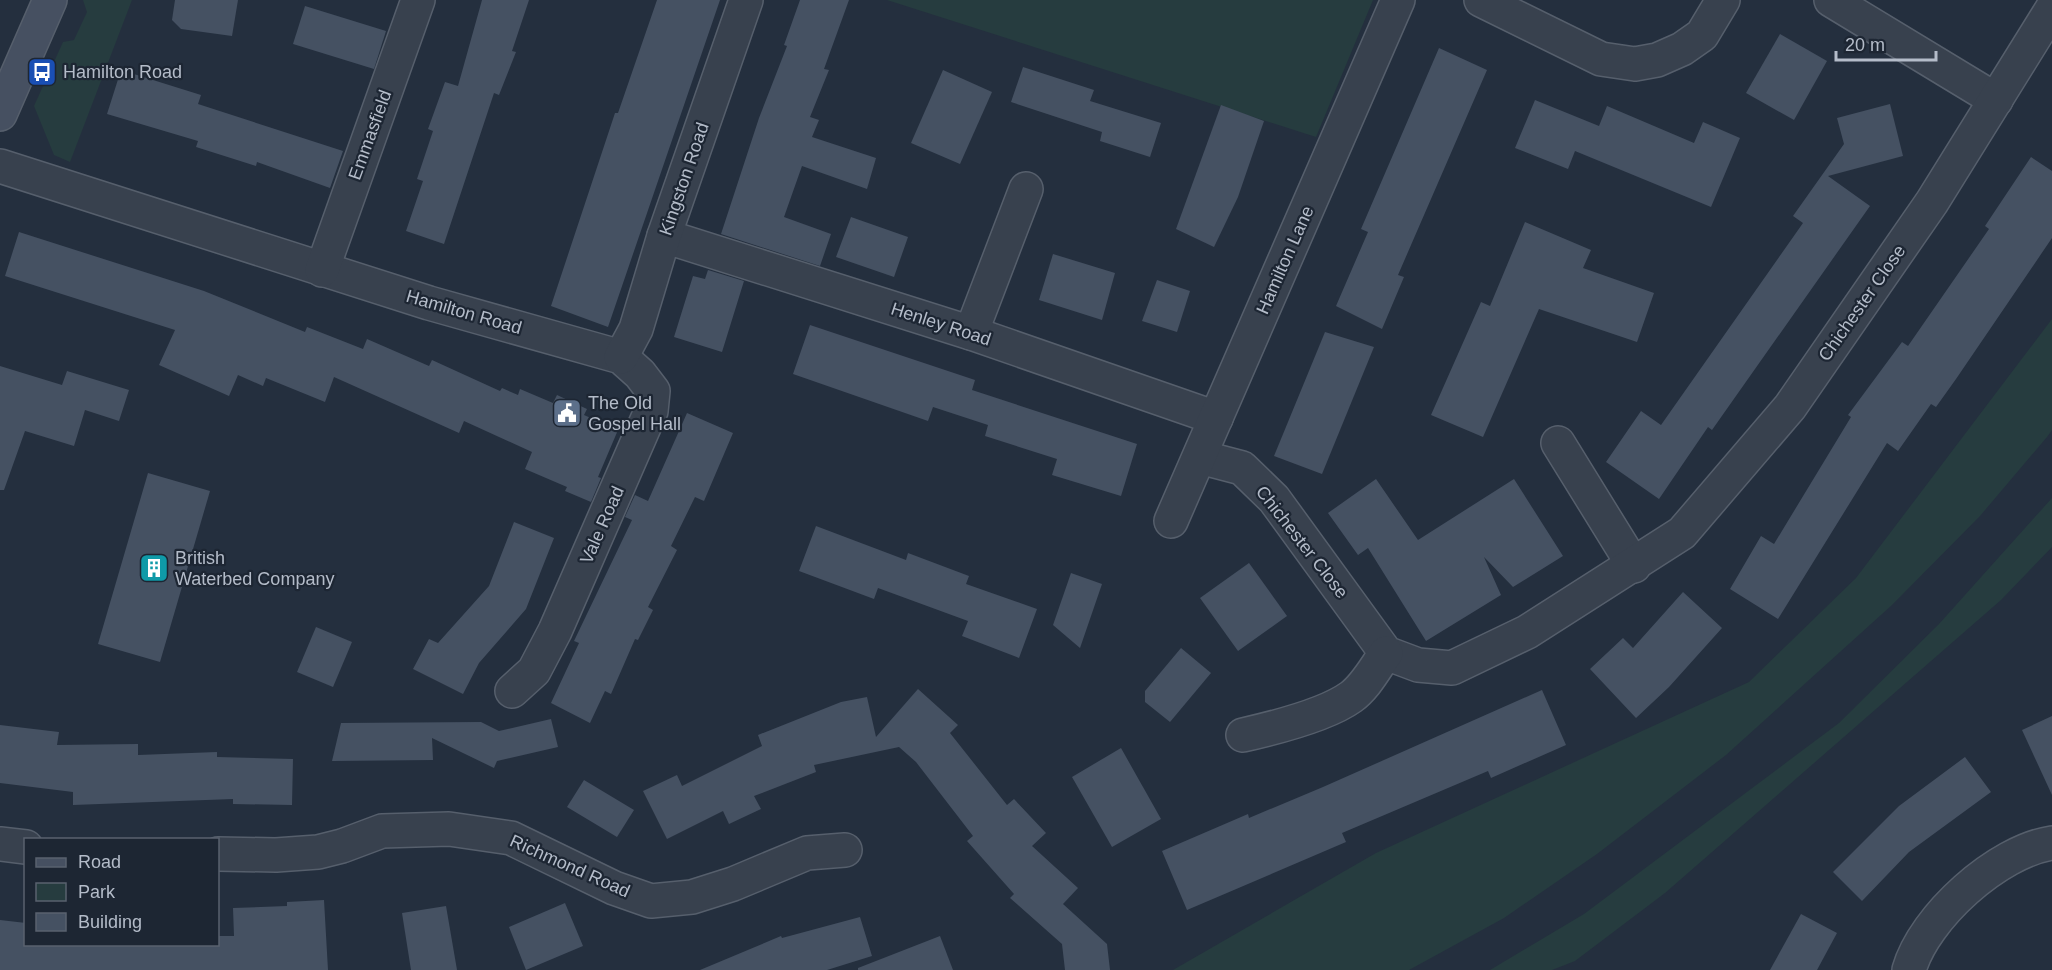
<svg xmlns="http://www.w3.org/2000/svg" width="2052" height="970" viewBox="0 0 2052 970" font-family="Helvetica,sans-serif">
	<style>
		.green { fill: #263c3f }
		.building { fill: #455162 }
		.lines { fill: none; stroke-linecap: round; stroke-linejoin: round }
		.street-casing { stroke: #565f6c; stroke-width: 36 }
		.secondary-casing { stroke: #565f6c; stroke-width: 36 }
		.street { stroke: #38414e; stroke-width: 33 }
		.secondary { stroke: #465061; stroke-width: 33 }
		.labels { text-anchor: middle; stroke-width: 4.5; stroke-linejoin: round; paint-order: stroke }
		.poi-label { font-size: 18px; fill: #b4bcc9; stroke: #1d2633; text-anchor: start }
		.street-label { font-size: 18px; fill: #b4bcc9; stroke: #1d2633 }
	</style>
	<rect width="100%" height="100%" fill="#242f3e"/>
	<g class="green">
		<polygon points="83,0 132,0 70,162 54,155 34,106 63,42 74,40 87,12"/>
		<polygon points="887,0 1373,0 1316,137"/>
		<polygon points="2052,319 2052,430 2047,437 1980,516 1892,605 1726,755 1597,854 1504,918 1409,970 1173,970 1376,853 1749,682 1856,578"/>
		<polygon points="2052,498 2052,547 2001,600 1665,893 1575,961 1552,970 1490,970 1584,914 1839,723 1939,624"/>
	</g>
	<g class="building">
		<polygon points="175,0 238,0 232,36 181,29 172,20"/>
		<polygon points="482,0 529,0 512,51 516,52 499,95 494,93 444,244 406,231 423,181 417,179 433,131 428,129 445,82 458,86"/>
		<polygon points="657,0 720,0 608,327 551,306 615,113 618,113"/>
		<polygon points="800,0 849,0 824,69 829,70 810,117 819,120 812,137 876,158 867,189 802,166 784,217 831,234 820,266 721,234 759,118 787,46 784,45"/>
		<polygon points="305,6 386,31 374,69 293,44"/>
		<polygon points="1780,34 1827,61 1794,120 1746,93"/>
		<polygon points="1439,48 1487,70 1398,275 1404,277 1382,329 1336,306 1368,232 1361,229"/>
		<polygon points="1023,67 1094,90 1090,101 1161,123 1150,157 1100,141 1102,132 1011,102"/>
		<polygon points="121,70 201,95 198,104 343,151 330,188 257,162 256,166 196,147 198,141 107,114"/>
		<polygon points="943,70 992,92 960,164 911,143"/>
		<polygon points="1535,100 1599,126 1607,106 1694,143 1703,122 1740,138 1711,207 1575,151 1568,169 1515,148"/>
		<polygon points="1890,104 1903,156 1828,176 1870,206 1712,430 1708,427 1659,499 1606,462 1641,411 1661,425 1803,223 1793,216 1844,144 1837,118"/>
		<polygon points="1221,105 1264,121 1238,197 1214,247 1176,229"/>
		<polygon points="2031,157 2052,171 2052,238 1956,379 1936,407 1931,404 1898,451 1887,443 1778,619 1730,589 1761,536 1774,544 1851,417 1848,415 1902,342 1908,346 1989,229 1985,226"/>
		<polygon points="851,217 908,237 894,277 836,257"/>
		<polygon points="1525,222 1591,250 1583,268 1654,293 1637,342 1539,309 1483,437 1431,415 1481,302 1490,306"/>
		<polygon points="19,232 204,291 305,332 307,327 363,349 367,339 429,366 432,360 500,391 502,388 518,395 520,389 553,403 557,395 587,409 584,415 618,430 598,477 601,478 591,502 565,491 567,487 525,469 532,452 464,421 459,433 334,377 325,402 266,378 263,386 238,375 229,396 159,365 175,330 5,276"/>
		<polygon points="1053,254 1115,273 1102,320 1039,300"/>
		<polygon points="708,270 744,281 722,352 674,337 693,276 705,279"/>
		<polygon points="1157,280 1190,291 1177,332 1142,321"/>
		<polygon points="810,325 975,380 972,390 1137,444 1121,496 1052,475 1057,459 985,436 988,425 933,407 928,421 793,374"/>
		<polygon points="1325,332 1374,347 1322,474 1274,456"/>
		<polygon points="0,366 62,385 67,371 129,390 119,421 85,410 74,446 25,431 4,490 0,490"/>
		<polygon points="687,413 733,433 704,501 695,497 671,546 677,550 648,607 653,610 638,640 635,639 611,694 605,691 590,723 551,703 579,643 574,641 632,520 625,517 635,495 648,501"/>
		<polygon points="148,473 210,491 160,662 98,644"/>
		<polygon points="1376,479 1418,540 1514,479 1563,556 1513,587 1484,557 1501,595 1426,641 1368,548 1358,555 1328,513"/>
		<polygon points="514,522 554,538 526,609 479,663 463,694 413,669 429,639 438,643 489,586"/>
		<polygon points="816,526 906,560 908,553 969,576 966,584 1037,609 1019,658 962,636 968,621 878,588 874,599 799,571"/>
		<polygon points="1249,563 1287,616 1238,651 1200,598"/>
		<polygon points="1071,573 1102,584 1080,648 1053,625"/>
		<polygon points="1683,592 1722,628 1669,687 1636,718 1590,669 1623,638 1633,648"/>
		<polygon points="316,627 352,642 333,687 297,672"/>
		<polygon points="1181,648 1211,673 1170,722 1145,702 1145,691"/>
		<polygon points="918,689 958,725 950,733 1007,805 1014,799 1046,833 1032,846 1078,888 1063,904 1107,944 1110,970 1065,970 1062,944 1010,898 1014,894 967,841 973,836 916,762 899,747 814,765 816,772 754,796 761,809 729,824 723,811 667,839 643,791 677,775 682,786 762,746 758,735 841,702 867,697 876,737"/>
		<polygon points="1542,690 1566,745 1491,778 1488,771 1342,833 1346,842 1187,910 1162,851 1248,814 1249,818 1323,787"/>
		<polygon points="2052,716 2052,795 2022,730"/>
		<polygon points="551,719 558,747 497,761 494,768 432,738 433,760 332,761 341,723 481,722 499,731"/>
		<polygon points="0,725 59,732 57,745 138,744 138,755 217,752 217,757 293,759 292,805 233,804 233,799 73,805 73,792 0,783"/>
		<polygon points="1121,748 1161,819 1112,847 1072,777"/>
		<polygon points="1965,757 1991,792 1909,852 1862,901 1833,872 1899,806"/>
		<polygon points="584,780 634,810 617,837 567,807"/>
		<polygon points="324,900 328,970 0,970 0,920 26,923 26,945 218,945 218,936 234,936 233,908 287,906 287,902"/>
		<polygon points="565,903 583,946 526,970 509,927"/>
		<polygon points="446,906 457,970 411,970 402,913"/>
		<polygon points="1801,914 1837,933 1817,970 1770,970"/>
		<polygon points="860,917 872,956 827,970 700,970 781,936 782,938"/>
		<polygon points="940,936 953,970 858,970 858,968"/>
	</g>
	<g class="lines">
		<g class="street-casing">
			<g id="street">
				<polyline points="1481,0 1601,59 1635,64 1657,60 1682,49 1702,35 1723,0"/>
				<polyline points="1831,0 1996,100"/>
				<polyline points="0,166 429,303 621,357 640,374 653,391 651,411 555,631 534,671 512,691"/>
				<polyline points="664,236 971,333 1216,418"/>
				<polyline points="322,270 418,0"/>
				<polyline points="971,333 1026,189"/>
				<polyline points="621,357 636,329 664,236 746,0"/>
				<polyline points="1558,443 1634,566"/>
				<polyline points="1200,457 1242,468 1274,499 1386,653 1418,665 1452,668 1527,632 1682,533 1790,407 1932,202 2052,9"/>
				<polyline points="1171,521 1398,0"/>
				<path d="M1243,735C1274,728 1326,715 1351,697C1366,686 1375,668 1386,653"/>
				<polyline points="0,844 26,847"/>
				<polyline points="218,854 276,855 318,852 342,846 382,831 449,829 511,838 614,888 651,901 692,897 733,884 807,853 845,850"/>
				<path d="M1909,970C1924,917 1998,851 2052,843"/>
			</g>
		</g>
		<g class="secondary-casing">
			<polyline id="secondary" points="0,114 50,0"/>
		</g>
		<use href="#street" class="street"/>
		<use href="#secondary" class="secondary"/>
	</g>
	<defs>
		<g id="bus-square" transform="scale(1.5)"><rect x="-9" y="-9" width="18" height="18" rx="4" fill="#1a4fb4" stroke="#1d2633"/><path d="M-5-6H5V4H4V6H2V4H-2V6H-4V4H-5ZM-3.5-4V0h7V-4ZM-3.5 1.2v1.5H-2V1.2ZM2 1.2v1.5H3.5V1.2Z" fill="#fff"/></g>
		<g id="civic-square" transform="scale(1.5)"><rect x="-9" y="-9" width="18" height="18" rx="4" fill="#5c6f8a" stroke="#1d2633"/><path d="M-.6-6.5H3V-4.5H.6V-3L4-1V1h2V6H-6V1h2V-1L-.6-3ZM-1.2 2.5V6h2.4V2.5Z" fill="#fff"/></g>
		<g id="building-square" transform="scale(1.5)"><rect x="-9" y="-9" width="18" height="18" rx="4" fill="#0f9aa8" stroke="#1d2633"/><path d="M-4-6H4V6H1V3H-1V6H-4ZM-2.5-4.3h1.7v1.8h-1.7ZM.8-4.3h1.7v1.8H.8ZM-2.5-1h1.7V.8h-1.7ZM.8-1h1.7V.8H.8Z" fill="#fff"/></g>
	</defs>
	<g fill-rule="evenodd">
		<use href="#bus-square" x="42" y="72"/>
		<use href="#civic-square" x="567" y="413"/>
		<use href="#building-square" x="154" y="568"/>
	</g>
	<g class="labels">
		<g class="poi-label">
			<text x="63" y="78">Hamilton Road</text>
			<text x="588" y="409">The Old<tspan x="588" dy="21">Gospel Hall</tspan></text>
			<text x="175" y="564">British<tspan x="175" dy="21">Waterbed Company</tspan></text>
		</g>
		<g class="street-label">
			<text transform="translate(370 135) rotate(-70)" y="6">Emmasfield</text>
			<text transform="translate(684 179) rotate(-71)" y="6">Kingston Road</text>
			<text transform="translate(1285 260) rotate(-66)" y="6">Hamilton Lane</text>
			<text transform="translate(1862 303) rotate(-55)" y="6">Chichester Close</text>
			<text transform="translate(464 312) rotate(16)" y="6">Hamilton Road</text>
			<text transform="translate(941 324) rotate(18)" y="6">Henley Road</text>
			<text transform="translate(602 525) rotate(-66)" y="6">Vale Road</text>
			<text transform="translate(1302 542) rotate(52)" y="6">Chichester Close</text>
			<text transform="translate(570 866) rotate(24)" y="6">Richmond Road</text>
		</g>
	</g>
	<rect x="24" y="838" width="195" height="108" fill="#1d2633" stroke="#59626f" stroke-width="1.5"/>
	<rect x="36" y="858" width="30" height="9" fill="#465061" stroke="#59626f" stroke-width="1.5"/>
	<text x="78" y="868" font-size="18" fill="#b4bcc9">Road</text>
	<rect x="36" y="883" width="30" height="18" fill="#263c3f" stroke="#59626f" stroke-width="1.5"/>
	<text x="78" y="898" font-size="18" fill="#b4bcc9">Park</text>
	<rect x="36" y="913" width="30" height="18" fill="#455162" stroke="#59626f" stroke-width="1.5"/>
	<text x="78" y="928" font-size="18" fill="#b4bcc9">Building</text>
	<path d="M1836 51v9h100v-9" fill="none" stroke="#b4bcc9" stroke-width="3"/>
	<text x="1845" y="51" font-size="18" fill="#b4bcc9" stroke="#1d2633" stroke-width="4.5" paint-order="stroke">20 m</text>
</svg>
